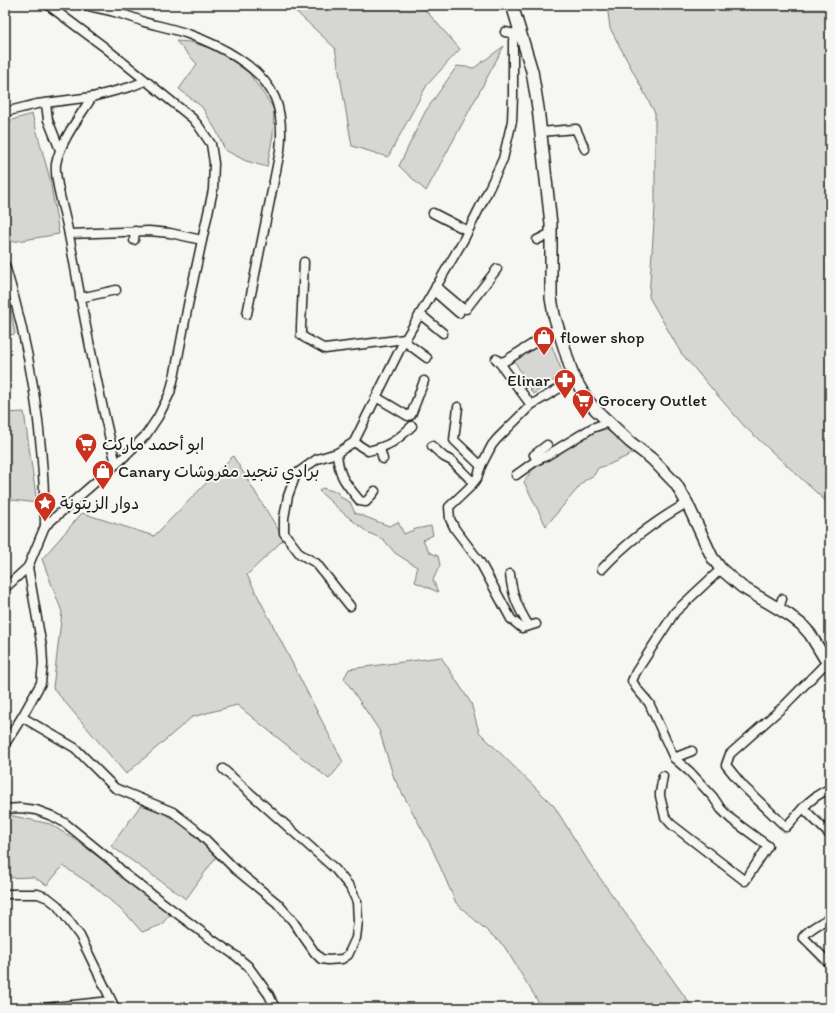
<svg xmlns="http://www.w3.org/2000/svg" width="835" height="1013" viewBox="0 0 835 1013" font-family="Itim,'Playpen Sans Arabic',sans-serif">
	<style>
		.green { fill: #d6d6d2; stroke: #797977 }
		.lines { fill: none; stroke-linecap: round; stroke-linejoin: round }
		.minor-casing { stroke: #1c1c1c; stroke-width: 11 }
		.secondary-casing { stroke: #1c1c1c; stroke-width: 14 }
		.minor { stroke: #f6f6f2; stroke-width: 8 }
		.secondary { stroke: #f6f6f2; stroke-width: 11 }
		.labels { text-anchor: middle; stroke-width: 4; stroke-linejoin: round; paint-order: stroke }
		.poi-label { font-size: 17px; fill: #1c1c1c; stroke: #f6f6f2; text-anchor: start }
	</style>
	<rect width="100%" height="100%" fill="#f6f6f2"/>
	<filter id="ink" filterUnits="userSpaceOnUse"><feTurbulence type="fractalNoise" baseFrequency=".025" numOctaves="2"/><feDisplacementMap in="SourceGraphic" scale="8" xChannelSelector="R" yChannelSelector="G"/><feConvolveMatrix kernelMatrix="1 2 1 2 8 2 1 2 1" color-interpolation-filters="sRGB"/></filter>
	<g filter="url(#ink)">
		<g class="green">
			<polygon points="289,5 421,5 460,49 427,85 388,157 352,146 335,48"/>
			<polygon points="607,5 830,5 830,505 745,427 681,353 649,297 655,207 655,113 610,28"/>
			<polygon points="176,41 190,42 217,50 249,73 274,109 273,135 267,167 246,161 225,150 217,132 202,107 179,89 197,64"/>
			<polygon points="504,46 426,191 399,166 425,112 457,66 474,68"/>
			<polygon points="32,114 50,179 59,234 12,242 5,226 5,122"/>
			<polygon points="5,292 9,299 15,334 5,336"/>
			<polygon points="549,339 563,374 533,394 514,360"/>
			<polygon points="24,412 37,503 5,499 5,413"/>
			<polygon points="604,428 636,452 608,465 598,468 594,475 584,481 546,526 524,482 532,470 596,430"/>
			<polygon points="233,456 284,539 247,575 343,762 329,779 237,705 192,717 126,774 53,688 62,612 42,559 82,513 154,536"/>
			<polygon points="322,488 337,492 342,498 350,502 355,513 389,526 398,522 404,534 416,529 431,526 433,535 423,540 429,552 438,556 440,565 433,580 438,592 415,582 417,567 395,553 384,540 367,532 342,512 319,491"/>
			<polygon points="441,657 471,703 479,732 554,806 590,864 693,1008 542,1008 504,946 456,903 431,846 394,778 379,730 344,678 349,669"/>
			<polygon points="141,805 163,813 197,834 218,854 186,899 111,846"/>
			<polygon points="5,815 9,815 50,824 77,841 172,912 161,925 142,932 128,916 95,887 63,866 47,885 33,877 5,878"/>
		</g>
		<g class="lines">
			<g class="minor-casing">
				<g id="minor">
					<path d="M83,5C96,8 109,10 121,14C129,16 137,19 144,22C159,26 174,29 188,34C219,45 261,66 275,98C282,115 282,133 280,151L247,314"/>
					<polyline points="505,32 516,34"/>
					<polyline points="46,103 48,120 60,150"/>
					<polyline points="5,112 37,104 92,97"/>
					<polyline points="540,132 576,129 585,149"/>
					<polyline points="433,213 468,231"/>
					<polyline points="69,234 149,231 170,233 202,240"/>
					<polyline points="134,240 135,231"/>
					<polyline points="537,240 551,233"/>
					<polyline points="304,262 301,327 301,335 305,338 325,349 405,339"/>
					<path d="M5,265C31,350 44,436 45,526"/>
					<polyline points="436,286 462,308 466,309 497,269"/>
					<polyline points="435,292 459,313"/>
					<polyline points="80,298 116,290"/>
					<polyline points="420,314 443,333"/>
					<polyline points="404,341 427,358"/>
					<polyline points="496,359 499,362 505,361 558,328"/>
					<polyline points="499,362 531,405"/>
					<polyline points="376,397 408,416 411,415 424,381"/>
					<polyline points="458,407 454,440 481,466"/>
					<path d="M354,442L368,451C390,446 396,441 412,426"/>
					<polyline points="432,446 444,457 452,461 473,482"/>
					<polyline points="380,449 383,459"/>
					<path d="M337,453C339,478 345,482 360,501L366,502L375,491"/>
					<polyline points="537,460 534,455 547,445"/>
					<path d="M116,464C97,388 83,312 69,235C66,217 54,180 56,164C60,142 80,116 92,97L130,87L145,81"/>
					<polyline points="516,475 537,460 546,456 592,428 609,422"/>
					<path d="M602,569C626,543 657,520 687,503"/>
					<path d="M510,574C512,595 518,608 529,626"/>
					<polyline points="5,588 28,567 45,526 122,459 146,435 158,417 170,393 175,373 188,305 213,190 214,163 211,144 198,125 192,118 103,46 48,5"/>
					<polyline points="350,606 316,563 300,554 284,533 284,518 288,496 296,474 317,459 337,453 354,442 402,345 464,239 487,193 503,159 512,121 513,96 513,41 519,26"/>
					<polyline points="779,609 782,599"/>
					<polyline points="536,624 522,628 511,619 480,562 455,529 450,519 449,507 469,488 477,478 481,466 492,445 497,439 531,405 575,379"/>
					<polyline points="22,717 75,748 115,788 173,812 195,829 235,869 277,903 292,920 315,953 321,959 328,960 342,959 348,955 356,938 358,921 357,902 350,887 335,869 223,769"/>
					<polyline points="5,744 22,717 41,683 43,664 42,647 28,567"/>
					<polyline points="692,751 674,758 649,703 637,689 632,681 636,672 675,612 721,569"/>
					<polyline points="663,776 660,793 660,796 665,817 671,824 745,881 768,846 731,819 721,809 713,797 690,772 674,758"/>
					<path d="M830,789C819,793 811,799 803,808L830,835"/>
					<polyline points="803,808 786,827 743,786 726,765 730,754 784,706 827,662"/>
					<polyline points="5,809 20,808 36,810 52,816 65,823 113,862 126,875 207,936 236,956 248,966 269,995 275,1008"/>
					<polyline points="5,894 38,894 48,898 57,905 80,936 115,1008"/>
					<path d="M830,917C821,924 810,927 803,937L830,964"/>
					<polyline points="44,1008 111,1001"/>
				</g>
			</g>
			<g class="secondary-casing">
				<polyline id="secondary" points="512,5 532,71 538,108 551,224 551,298 554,315 573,376 588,401 597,411 630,442 652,459 676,484 687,503 712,557 721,569 742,587 789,615 802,625 810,634 830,667"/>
			</g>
			<use href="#minor" class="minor"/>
			<use href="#secondary" class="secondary"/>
		</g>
	</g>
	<defs>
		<g id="shop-pin" transform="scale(1.15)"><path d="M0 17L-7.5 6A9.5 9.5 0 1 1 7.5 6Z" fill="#c8321e" stroke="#f6f6f2"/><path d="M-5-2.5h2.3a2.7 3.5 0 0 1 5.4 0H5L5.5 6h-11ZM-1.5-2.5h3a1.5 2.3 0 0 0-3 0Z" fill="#fff"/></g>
		<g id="pharmacy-pin" transform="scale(1.15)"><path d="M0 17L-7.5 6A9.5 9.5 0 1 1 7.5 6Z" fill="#c8321e" stroke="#f6f6f2"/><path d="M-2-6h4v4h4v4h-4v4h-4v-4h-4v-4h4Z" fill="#fff"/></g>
		<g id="supermarket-pin" transform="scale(1.15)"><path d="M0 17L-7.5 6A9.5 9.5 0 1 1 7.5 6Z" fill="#c8321e" stroke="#f6f6f2"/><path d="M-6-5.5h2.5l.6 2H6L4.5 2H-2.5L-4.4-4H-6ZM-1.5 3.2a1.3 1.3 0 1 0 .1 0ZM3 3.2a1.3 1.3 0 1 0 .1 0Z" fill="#fff"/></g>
		<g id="sight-pin" transform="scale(1.15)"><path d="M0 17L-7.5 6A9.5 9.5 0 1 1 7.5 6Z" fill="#c8321e" stroke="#f6f6f2"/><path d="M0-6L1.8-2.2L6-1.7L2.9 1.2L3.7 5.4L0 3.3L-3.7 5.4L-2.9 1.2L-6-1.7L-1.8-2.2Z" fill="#fff"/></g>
	</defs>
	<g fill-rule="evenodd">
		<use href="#shop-pin" x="544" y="337"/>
		<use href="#pharmacy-pin" x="565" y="380"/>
		<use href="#supermarket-pin" x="583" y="400"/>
		<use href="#supermarket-pin" x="86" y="444"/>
		<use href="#shop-pin" x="103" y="471"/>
		<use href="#sight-pin" x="45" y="503"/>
	</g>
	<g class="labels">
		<g class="poi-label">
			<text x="560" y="343">flower shop</text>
			<text x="550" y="386" text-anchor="end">Elinar</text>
			<text x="598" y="406">Grocery Outlet</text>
			<text x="102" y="450">ابو أحمد ماركت</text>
			<text x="118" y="477">Canary برادي تنجيد مفروشات</text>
			<text x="60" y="509">دوار الزيتونة</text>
		</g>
	</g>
	<rect width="835" height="1013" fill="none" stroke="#f6f6f2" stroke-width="20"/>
	<rect x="10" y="10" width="815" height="993" fill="none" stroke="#1c1c1c" stroke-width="1.5" filter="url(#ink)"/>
</svg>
